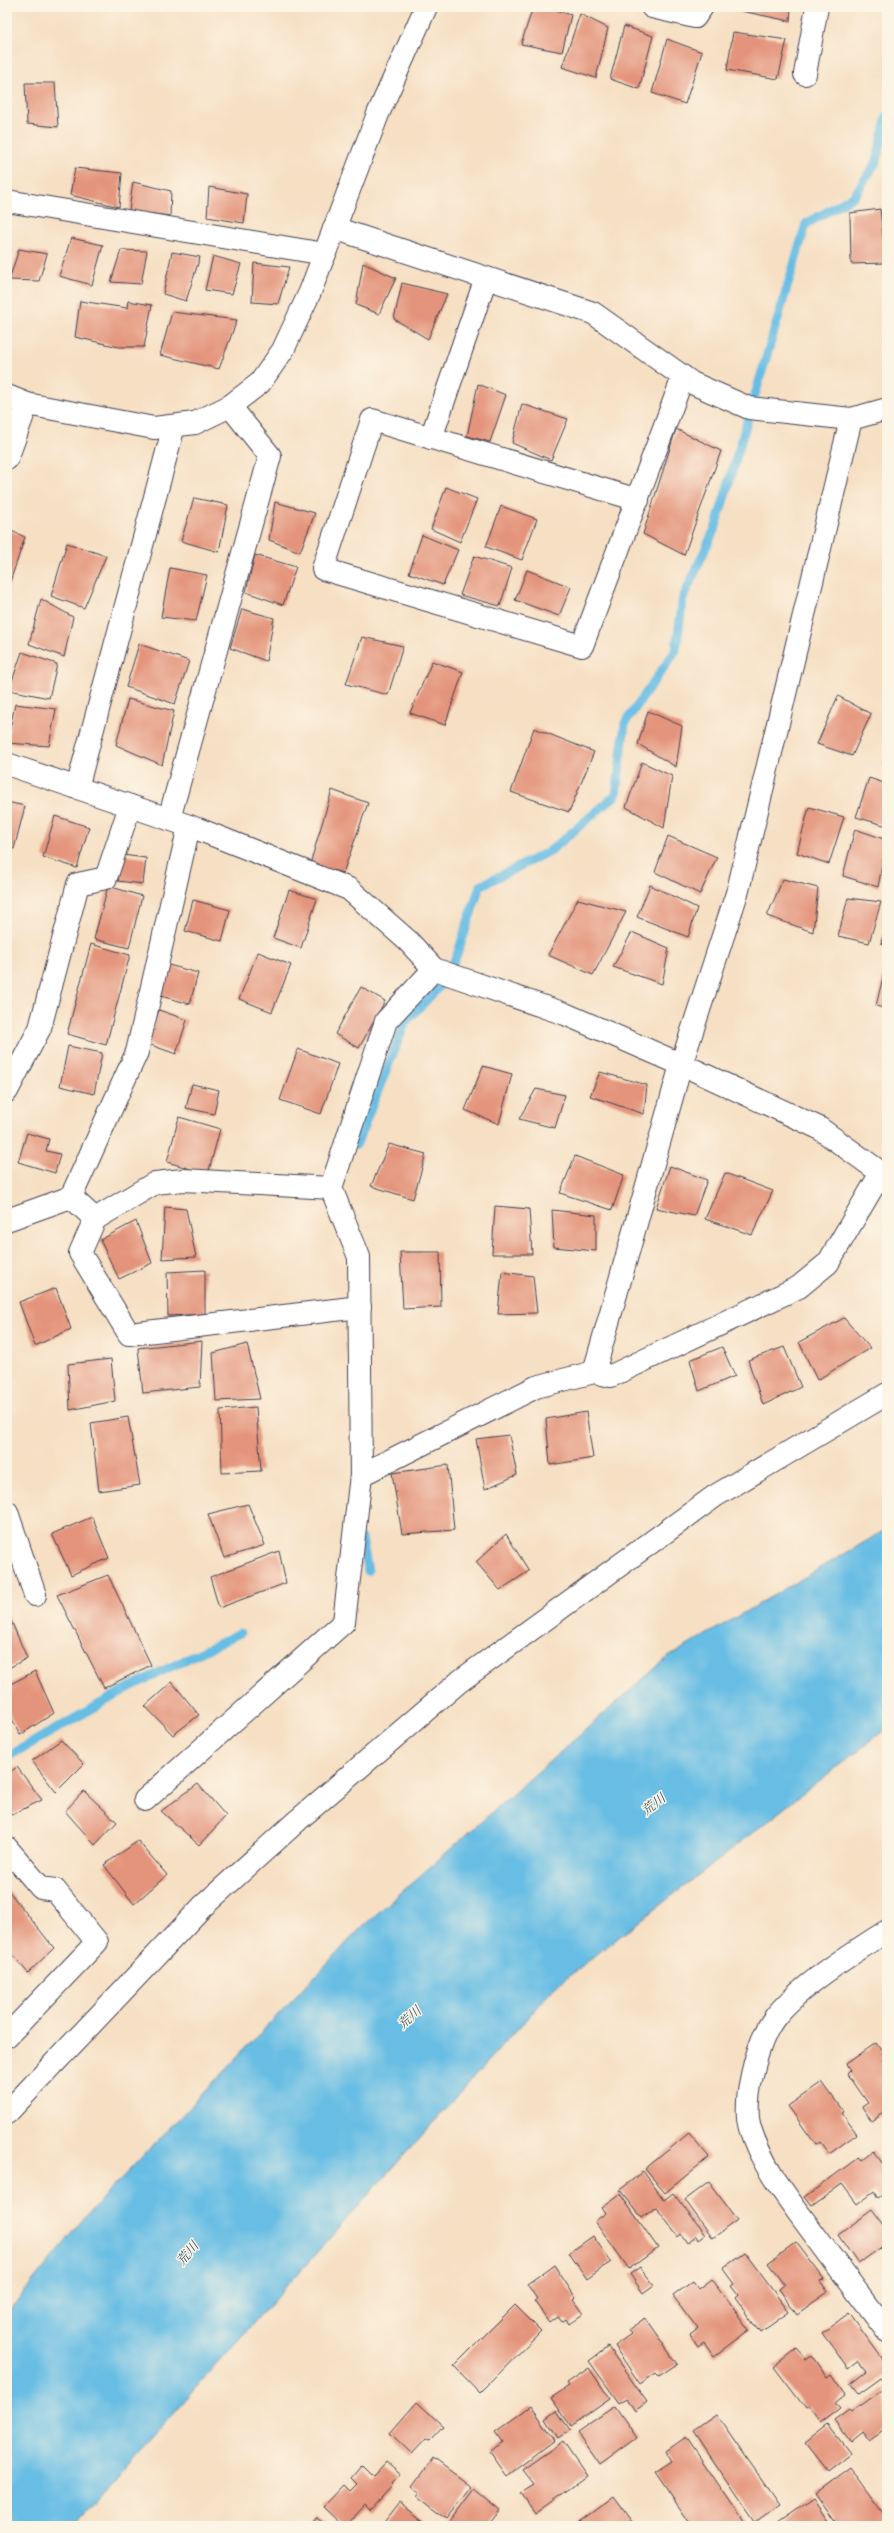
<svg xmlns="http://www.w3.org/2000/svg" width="894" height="2533" viewBox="0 0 894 2533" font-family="'Sorts Mill Goudy','Noto Serif JP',serif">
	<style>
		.water { fill: #67bde4; stroke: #447090 }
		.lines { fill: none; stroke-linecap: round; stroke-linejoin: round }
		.stream { stroke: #67bde4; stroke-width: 9 }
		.building { fill: #e4947c }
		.street-casing { stroke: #423e4f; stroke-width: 24 }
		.secondary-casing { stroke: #423e4f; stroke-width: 24 }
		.street { stroke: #fff; stroke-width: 22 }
		.secondary { stroke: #fff; stroke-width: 22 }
		.labels { text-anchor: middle; stroke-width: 3; stroke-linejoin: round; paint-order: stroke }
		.water-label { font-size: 13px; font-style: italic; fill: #3a5876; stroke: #fcf5e5 }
	</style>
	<rect width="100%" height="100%" fill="#fcf5e5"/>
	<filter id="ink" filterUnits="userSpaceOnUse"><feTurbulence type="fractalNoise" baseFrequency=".025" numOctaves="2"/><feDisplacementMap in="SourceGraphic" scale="8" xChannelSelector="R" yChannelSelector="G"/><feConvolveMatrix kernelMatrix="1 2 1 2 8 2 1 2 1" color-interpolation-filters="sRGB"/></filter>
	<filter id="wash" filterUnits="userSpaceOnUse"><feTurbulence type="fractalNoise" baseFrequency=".012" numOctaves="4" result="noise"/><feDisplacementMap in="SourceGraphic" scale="16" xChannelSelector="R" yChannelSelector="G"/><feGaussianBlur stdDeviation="0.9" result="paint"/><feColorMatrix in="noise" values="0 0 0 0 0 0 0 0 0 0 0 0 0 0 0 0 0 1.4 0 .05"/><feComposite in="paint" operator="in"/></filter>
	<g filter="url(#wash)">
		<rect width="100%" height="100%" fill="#f6dfc3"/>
		<polygon class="water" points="887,1529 887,1728 555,1987 223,2357 74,2526 7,2526 7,2313 94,2207 362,1927 668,1657"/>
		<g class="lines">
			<g class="stream">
				<polyline points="356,1145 406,1021 445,981 458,952 480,886 550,851 616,795 625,723 676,650 683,598 716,526 806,224 854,196 877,161 887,115"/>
				<polyline points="362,1539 368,1571"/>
				<polyline points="7,1757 130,1687 240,1633"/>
			</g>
		</g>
		<g id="blocks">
			<g class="building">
				<polygon points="533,7 548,7 571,15 562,52 521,44"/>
				<polygon points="742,7 791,7 790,21 741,11"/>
				<polygon points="580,14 608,28 596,78 562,67"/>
				<polygon points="624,26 653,36 639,89 610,79"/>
				<polygon points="733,32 787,40 778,79 727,70"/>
				<polygon points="667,39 702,52 685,104 652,93"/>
				<polygon points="25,83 55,83 58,127 27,124"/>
				<polygon points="75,168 122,173 119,207 70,195"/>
				<polygon points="133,182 171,191 170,216 129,211"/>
				<polygon points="209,187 247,194 244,223 207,217"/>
				<polygon points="880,209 886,263 851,264 850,213"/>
				<polygon points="71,238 103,245 92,285 59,276"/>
				<polygon points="19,249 47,254 39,281 9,280"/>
				<polygon points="121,250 147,251 141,284 111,282"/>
				<polygon points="172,252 200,257 186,301 163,294"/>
				<polygon points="213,256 241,264 232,294 205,290"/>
				<polygon points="254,263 289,267 278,304 252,302"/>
				<polygon points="363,263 396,278 379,314 356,305"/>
				<polygon points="402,283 447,294 428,339 394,319"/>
				<polygon points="80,301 127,308 128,301 152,305 144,347 119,347 75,337"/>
				<polygon points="172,312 237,320 219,369 160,355"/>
				<polygon points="478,384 506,395 490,442 467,436"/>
				<polygon points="522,404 568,419 551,460 512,443"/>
				<polygon points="676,429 721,451 684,555 643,534"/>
				<polygon points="446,487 477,499 460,542 431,529"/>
				<polygon points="194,498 228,505 219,552 181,541"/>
				<polygon points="275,502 315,513 300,552 269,540"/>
				<polygon points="501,506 537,519 522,560 486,547"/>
				<polygon points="7,529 25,537 7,591"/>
				<polygon points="422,535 458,550 443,585 409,573"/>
				<polygon points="67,543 106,556 84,608 51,596"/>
				<polygon points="255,555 296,567 283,605 246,592"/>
				<polygon points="474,556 512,568 500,606 460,595"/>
				<polygon points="170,568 207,575 196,621 161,617"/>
				<polygon points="527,570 571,587 559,616 515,600"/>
				<polygon points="41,599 73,617 64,657 29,644"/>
				<polygon points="242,609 274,618 266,661 230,648"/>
				<polygon points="362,637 403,646 388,695 346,684"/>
				<polygon points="139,644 189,661 175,704 126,687"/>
				<polygon points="22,652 57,664 49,698 9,690"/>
				<polygon points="432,661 463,672 445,725 410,713"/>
				<polygon points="838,696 871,714 852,756 817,744"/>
				<polygon points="128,699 174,711 162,765 116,745"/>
				<polygon points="15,704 56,709 49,746 7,743"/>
				<polygon points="648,711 682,726 676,767 638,744"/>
				<polygon points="534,728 594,752 569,812 511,792"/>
				<polygon points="887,752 887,766 883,764"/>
				<polygon points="642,762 672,776 664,828 626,807"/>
				<polygon points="869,778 887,784 887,826 856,817"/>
				<polygon points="332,790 368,803 343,873 310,864"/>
				<polygon points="7,802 25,806 14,849 7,848"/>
				<polygon points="809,807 844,817 829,864 797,853"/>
				<polygon points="55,816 89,827 77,868 43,857"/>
				<polygon points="855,829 887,840 878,887 843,876"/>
				<polygon points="668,836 717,857 700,894 655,872"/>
				<polygon points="122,855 146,858 143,884 118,881"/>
				<polygon points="783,879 818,888 813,932 767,916"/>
				<polygon points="650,885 697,908 688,937 637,917"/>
				<polygon points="108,886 142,896 129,948 94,939"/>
				<polygon points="289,890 317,899 301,948 273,938"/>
				<polygon points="848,898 881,902 869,943 838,936"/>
				<polygon points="578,899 626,912 593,975 548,955"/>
				<polygon points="193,900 230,910 222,941 185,931"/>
				<polygon points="887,924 887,945 881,943"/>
				<polygon points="632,932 669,948 662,984 613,967"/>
				<polygon points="91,944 130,955 106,1045 67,1034"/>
				<polygon points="258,952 291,965 272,1012 239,999"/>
				<polygon points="887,960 887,1009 876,1006"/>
				<polygon points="165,964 198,973 190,1004 157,995"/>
				<polygon points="361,987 385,1001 359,1048 335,1034"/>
				<polygon points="159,1010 187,1020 176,1054 148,1044"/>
				<polygon points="68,1046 102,1053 94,1094 60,1086"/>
				<polygon points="298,1049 338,1064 321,1114 280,1100"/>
				<polygon points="483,1066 512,1074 499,1124 465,1110"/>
				<polygon points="600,1072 647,1085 644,1114 590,1096"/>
				<polygon points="192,1084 219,1090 214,1114 186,1108"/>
				<polygon points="536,1089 565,1095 555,1128 519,1119"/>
				<polygon points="179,1117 220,1129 208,1174 167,1162"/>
				<polygon points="27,1133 49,1139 46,1151 60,1154 55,1173 18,1162"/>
				<polygon points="389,1144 426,1154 413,1199 371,1186"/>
				<polygon points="575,1156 624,1175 612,1210 560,1193"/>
				<polygon points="670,1166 707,1180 694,1216 656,1208"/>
				<polygon points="725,1173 773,1191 752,1235 705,1219"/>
				<polygon points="495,1206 529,1209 532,1254 492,1254"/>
				<polygon points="165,1207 186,1209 196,1257 162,1259"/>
				<polygon points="552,1210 596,1215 596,1251 554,1247"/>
				<polygon points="136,1221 152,1263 119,1279 100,1240"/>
				<polygon points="400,1252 440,1252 441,1307 403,1309"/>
				<polygon points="205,1270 205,1314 168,1316 167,1272"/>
				<polygon points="502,1272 533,1276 537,1313 498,1314"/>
				<polygon points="56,1288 71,1329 35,1346 19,1302"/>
				<polygon points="844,1318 870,1348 817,1380 799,1342"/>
				<polygon points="202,1341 200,1387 143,1393 138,1348"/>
				<polygon points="247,1344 260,1399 216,1401 213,1353"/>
				<polygon points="722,1347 735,1376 699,1391 690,1360"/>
				<polygon points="784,1347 801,1387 763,1405 748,1360"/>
				<polygon points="111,1359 115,1401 70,1410 68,1364"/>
				<polygon points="256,1407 261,1471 222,1473 220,1410"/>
				<polygon points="586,1412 593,1458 550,1465 546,1419"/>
				<polygon points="128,1417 140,1485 99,1491 91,1423"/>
				<polygon points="509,1435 517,1475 485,1489 476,1439"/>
				<polygon points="448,1465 454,1530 402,1534 392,1473"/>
				<polygon points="248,1504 265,1545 224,1558 208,1514"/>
				<polygon points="92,1517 109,1558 71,1575 52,1534"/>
				<polygon points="506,1534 529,1571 500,1590 476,1562"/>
				<polygon points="279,1551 286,1583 219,1608 210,1577"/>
				<polygon points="108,1575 151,1665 104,1688 57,1595"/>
				<polygon points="9,1616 27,1658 7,1669 7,1617"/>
				<polygon points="35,1671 54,1713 20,1735 7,1709 7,1686"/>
				<polygon points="172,1682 199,1715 173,1735 145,1706"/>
				<polygon points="61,1740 84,1764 56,1792 32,1761"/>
				<polygon points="17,1767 42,1800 7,1817 7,1774"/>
				<polygon points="198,1784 226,1816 199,1845 161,1811"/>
				<polygon points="84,1791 117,1822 95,1845 65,1811"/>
				<polygon points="138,1841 167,1875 134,1904 104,1865"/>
				<polygon points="7,1889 54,1948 28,1973 7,1948"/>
				<polygon points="876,2043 886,2058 882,2061 887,2068 887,2111 872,2121 862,2107 868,2103 847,2073 850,2070 846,2064"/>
				<polygon points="822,2082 843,2111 841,2112 857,2134 829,2154 820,2142 816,2145 788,2106"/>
				<polygon points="689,2133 709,2157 665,2193 645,2169"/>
				<polygon points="873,2151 887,2169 887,2191 878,2198 874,2191 857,2204 842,2184 812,2206 805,2197 859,2157 862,2160"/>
				<polygon points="643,2171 664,2200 673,2193 705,2235 698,2240 696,2236 687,2243 681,2234 678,2237 656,2207 642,2218 620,2190"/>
				<polygon points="709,2182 737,2220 713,2238 685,2200"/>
				<polygon points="620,2194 658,2248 629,2269 595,2221 606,2213 602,2207"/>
				<polygon points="872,2210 887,2230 887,2243 858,2264 838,2235"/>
				<polygon points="593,2236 611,2262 587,2279 569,2253"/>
				<polygon points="796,2242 824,2279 820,2281 828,2292 797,2314 779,2289 784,2285 768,2263"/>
				<polygon points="745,2253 789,2312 760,2333 735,2298 738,2295 731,2286 734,2284 723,2269"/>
				<polygon points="554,2265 576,2298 573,2300 583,2314 569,2324 566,2319 562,2322 558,2317 550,2323 534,2301 537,2299 527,2284"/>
				<polygon points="640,2267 654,2285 643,2293 630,2274"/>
				<polygon points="712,2279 749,2330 714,2356 704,2342 698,2346 690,2335 698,2329 673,2296 693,2281 699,2289"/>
				<polygon points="515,2305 541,2331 480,2393 454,2366"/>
				<polygon points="849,2313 887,2365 887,2373 858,2394 850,2384 866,2372 857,2361 848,2368 822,2333"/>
				<polygon points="645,2318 677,2364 659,2376 656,2373 640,2384 614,2346 631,2334 628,2330"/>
				<polygon points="608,2347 647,2402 635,2411 627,2398 619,2403 589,2361"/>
				<polygon points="797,2349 806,2359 812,2355 828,2377 832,2374 846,2394 835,2403 840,2409 821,2423 809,2407 806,2409 774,2367"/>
				<polygon points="589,2368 610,2399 571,2426 551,2398 569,2386 567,2383"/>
				<polygon points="885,2388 887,2430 886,2428 869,2440 862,2431 850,2441 835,2421 850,2410 852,2412"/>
				<polygon points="417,2402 443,2426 429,2441 426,2439 412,2454 390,2433"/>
				<polygon points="531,2406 555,2440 507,2476 490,2452 502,2442 495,2432"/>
				<polygon points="615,2406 637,2438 600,2465 577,2432"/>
				<polygon points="557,2411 570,2430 558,2438 546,2419"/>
				<polygon points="716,2415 779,2505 755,2522 693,2431"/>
				<polygon points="828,2425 850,2453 827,2471 805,2443"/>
				<polygon points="686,2437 747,2526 692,2526 655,2472 672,2461 666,2451"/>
				<polygon points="563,2441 587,2476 535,2513 521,2493 534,2485 522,2470"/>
				<polygon points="433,2458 472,2487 447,2519 417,2496 420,2492 412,2486"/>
				<polygon points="386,2462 400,2474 391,2484 393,2486 370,2511 365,2506 347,2526 343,2526 323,2507 344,2485 350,2491 357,2484 351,2478 362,2465 373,2476"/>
				<polygon points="850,2467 887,2517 887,2526 839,2526 815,2493"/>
				<polygon points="475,2489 500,2509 487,2526 447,2526"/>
				<polygon points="613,2496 635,2526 572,2526"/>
				<polygon points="813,2498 832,2526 779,2526 777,2523"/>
				<polygon points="399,2503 429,2526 381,2526"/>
				<polygon points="317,2518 327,2526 311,2526"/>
			</g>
		</g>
	</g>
	<g filter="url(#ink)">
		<use href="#blocks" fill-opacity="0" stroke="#423e4f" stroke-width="1"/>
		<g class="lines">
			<g class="street-casing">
				<g id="street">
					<polyline points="652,7 695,17 702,7"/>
					<polyline points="805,74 817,7"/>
					<polyline points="7,201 325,254"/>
					<polyline points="334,228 593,313 692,383 749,408 851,419 887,409"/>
					<polyline points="7,396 27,404 154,428 195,423 230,406 260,383 283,350 310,292 378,114 426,7"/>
					<polyline points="431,438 486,278"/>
					<polyline points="7,459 27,404"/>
					<polyline points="638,500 372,420 323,569 582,646 683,377"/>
					<polyline points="7,764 198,829 349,889 408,941 434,969 565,1014 694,1070 819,1128 887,1177"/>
					<polyline points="77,788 174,426"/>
					<polyline points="169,819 270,456 230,406"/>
					<polyline points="7,1091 40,1028 78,884 106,878 130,806"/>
					<polyline points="71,1197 95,1219 155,1183 183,1180 331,1188"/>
					<polyline points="95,1219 80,1253 129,1334 360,1307"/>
					<polyline points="7,1220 71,1197 137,1052 189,826"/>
					<polyline points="594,1372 681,1065 738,890 851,419"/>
					<polyline points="361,1475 536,1387 594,1372 611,1376 799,1287 828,1263 881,1173"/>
					<polyline points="7,1512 35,1595"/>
					<polyline points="145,1800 344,1622 361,1475 359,1257 331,1188 386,1021 434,969"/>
					<polyline points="7,1848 41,1888 55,1890 97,1942 7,2036"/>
					<path d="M887,1931C854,1952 795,1989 773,2020C757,2043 742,2101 750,2128C762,2167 790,2201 814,2234C838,2266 862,2299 887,2331"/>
				</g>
			</g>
			<g class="secondary-casing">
				<polyline id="secondary" points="7,2113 202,1907 298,1820 460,1681 715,1496 887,1394"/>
			</g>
			<use href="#street" class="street"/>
			<use href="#secondary" class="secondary"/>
		</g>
	</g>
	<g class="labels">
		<g class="water-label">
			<text transform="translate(653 1804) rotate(-39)" y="5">荒川</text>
			<text transform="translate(409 2017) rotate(-42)" y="5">荒川</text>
			<text transform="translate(187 2253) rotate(-50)" y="5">荒川</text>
		</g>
	</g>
	<rect width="894" height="2533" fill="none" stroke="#fcf5e5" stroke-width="24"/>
</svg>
